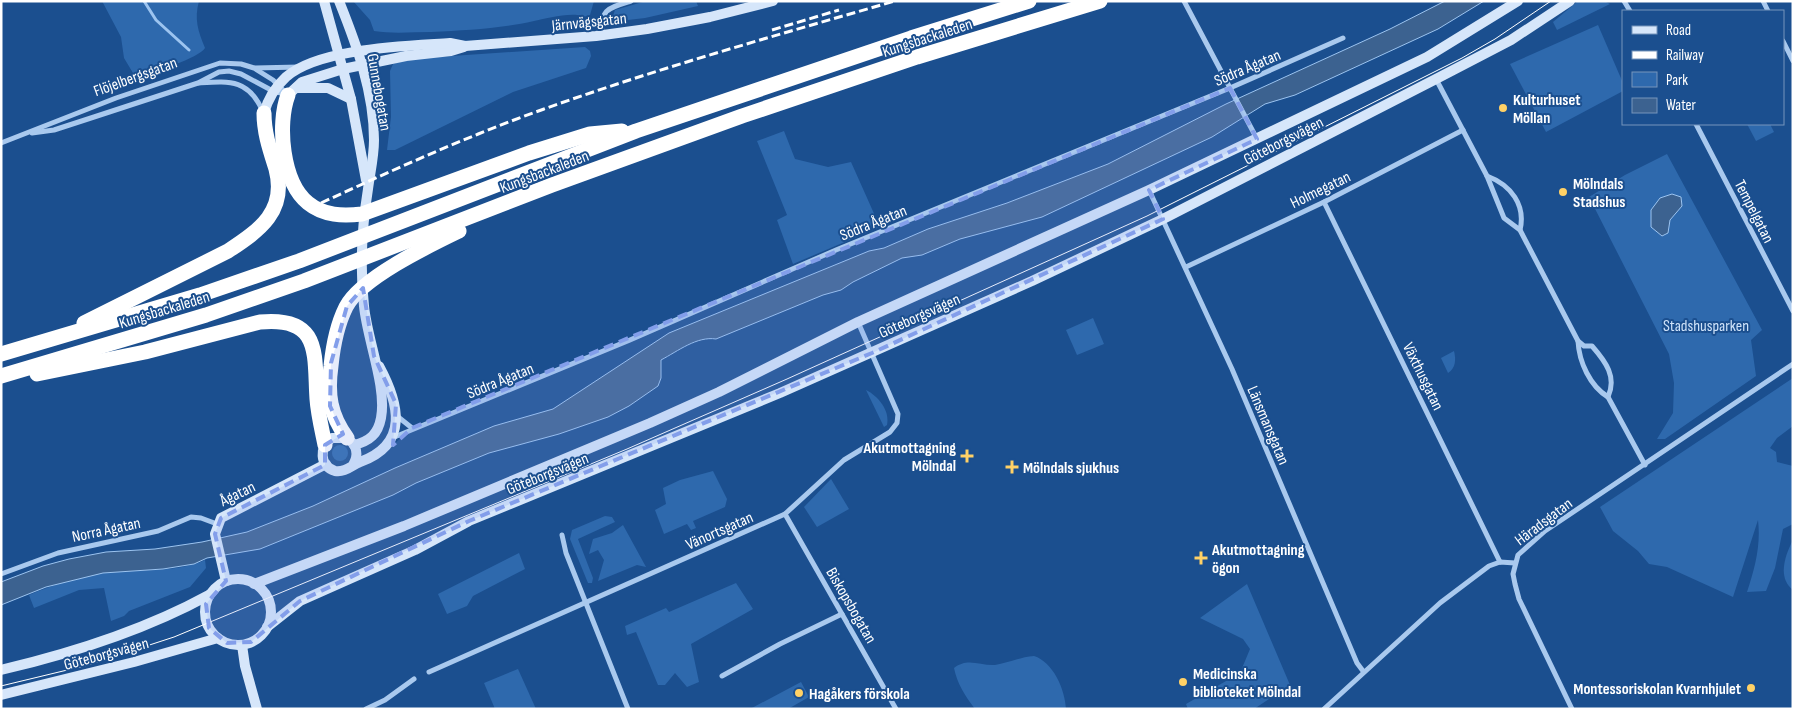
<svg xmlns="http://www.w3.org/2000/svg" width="1794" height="710" viewBox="0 0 1794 710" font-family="'Sofia Sans Condensed',sans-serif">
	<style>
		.green { fill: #2e69ad }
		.water { fill: #3c6290; stroke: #9cc4f0 }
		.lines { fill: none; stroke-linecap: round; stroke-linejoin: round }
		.stream { stroke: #9cc4f0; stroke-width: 3 }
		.street { stroke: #a9c9ee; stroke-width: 5 }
		.secondary { stroke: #d6e6fa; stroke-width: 10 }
		.highway { stroke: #fff; stroke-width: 15 }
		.tram { stroke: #fff; stroke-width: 1 }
		.rail { stroke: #fff; stroke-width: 3; stroke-dasharray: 9 4; stroke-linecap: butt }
		.marked { fill: #839eea; fill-opacity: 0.2; stroke: #839eea; stroke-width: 4; stroke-dasharray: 10 6; stroke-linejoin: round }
		.poi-dot { fill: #ffd166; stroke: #1b4f8f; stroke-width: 2 }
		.labels { text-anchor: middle; stroke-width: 4; stroke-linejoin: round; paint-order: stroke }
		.street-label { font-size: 16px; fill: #fff; stroke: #1b4f8f }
		.poi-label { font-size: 16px; font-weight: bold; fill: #fff; stroke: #1b4f8f; text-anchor: start }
		.park-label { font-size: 16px; fill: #cfe3fa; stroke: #1b4f8f }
	</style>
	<rect width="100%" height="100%" fill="#1b4f8f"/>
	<g class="green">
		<path d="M102,1H199C194,19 198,31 205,48C198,59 146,76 133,73L124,58L121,37Z"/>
		<path d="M353,1H594L590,15L583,17C574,11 545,19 534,21C498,29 467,30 431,32C412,32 393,34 374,31L370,20Z"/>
		<polygon points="646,1 696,1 698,6 645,18 611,22 615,10"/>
		<polygon points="1578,1 1604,1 1610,4 1557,30 1553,22"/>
		<polygon points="1598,25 1623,83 1623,91 1546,132 1510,64"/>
		<polygon points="585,47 590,51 591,56 586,68 513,92 395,150 387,150 391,117 390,71 393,64 408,59"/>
		<polygon points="1747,124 1770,124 1774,132 1756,141"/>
		<polygon points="784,131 795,159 828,167 851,162 880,227 793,264 777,220 787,215 757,141"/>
		<polygon points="1667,154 1762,330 1751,340 1756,376 1665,439 1657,439 1673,413 1674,383 1669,354 1589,197 1625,175"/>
		<polygon points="1093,318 1104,344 1077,355 1066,330"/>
		<path d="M1454,351C1456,359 1456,368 1448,373L1441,358Z"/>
		<path d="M1793,378V426L1777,438L1770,448L1776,452L1777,462L1793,466V524L1783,529L1775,568L1766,591L1747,592C1755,568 1761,545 1758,520L1733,597L1667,567L1649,564L1638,551L1613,531L1600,507Z"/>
		<path d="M866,390C878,396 890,410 887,425L884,427Z"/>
		<circle cx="340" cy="453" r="8"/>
		<polygon points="713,471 727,499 725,507 693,521 696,528 691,530 687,524 664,534 655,510 666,504 663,488 680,480"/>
		<polygon points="831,479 849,509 817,527 804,507"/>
		<polygon points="605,516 612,517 615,522 578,539 593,578 592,583 588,583 570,539 572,530"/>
		<polygon points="623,525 646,567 637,565 598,581 604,560 598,550 589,554 593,539 612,533"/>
		<path d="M1793,540V590C1777,578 1785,555 1793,540Z"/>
		<polygon points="519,553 525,569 473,596 467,606 447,614 438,594"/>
		<path d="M205,560L206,568L190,587L129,611L124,616L111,621L104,588L79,590L34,608L29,595C52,585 78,577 103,573C136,568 174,574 205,560Z"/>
		<polygon points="736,583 753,609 691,644 699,682 687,687 675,673 665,685 658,685 636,632 627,635 625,626 666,608 669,612"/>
		<polygon points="1247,584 1290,685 1254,709 1188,709 1186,704 1240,673 1250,649 1243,639 1200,618"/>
		<path d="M1034,656C1053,662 1065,689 1066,709H975C965,696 957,683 954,668C968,657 980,666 995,665C1008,663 1020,657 1034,656Z"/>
		<polygon points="518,669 536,709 495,709 484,683"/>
		<polygon points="801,682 809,697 788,709 750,709"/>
	</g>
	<g class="water">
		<path d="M1445,1H1484L1438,29L1295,95L1265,104L1212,137L1042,217L960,239L922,255L902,258L853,282L841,290L823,295L716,339C697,336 678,351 661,360V378L658,386L629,406L608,417L559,434L489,453L416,483L393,495L260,549L207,558L194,564L163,569L103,573L46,587L1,605V582L43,566L69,559L106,552L155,549L202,542L247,532L313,506L395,468L494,426L553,409L669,333L869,251L884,248L928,229L1007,203L1108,164L1226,104L1390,29Z"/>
		<polygon points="1672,194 1681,197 1682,206 1670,220 1668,233 1662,236 1651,227 1651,210 1660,198"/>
	</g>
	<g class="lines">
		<polyline class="stream" points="144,1 156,20 189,50"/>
		<g class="street">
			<polyline points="1184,1 1257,139"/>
			<polyline points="1624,1 1630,11"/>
			<polyline points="1763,1 1768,11"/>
			<path d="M602,35C600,9 608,8 631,1"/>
			<polyline points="1783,41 1793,61"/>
			<polyline points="255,68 299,67"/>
			<path d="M1436,79L1487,176L1504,218L1520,230L1578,341L1584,346H1592C1606,362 1617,377 1608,397"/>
			<path d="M199,83C230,81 249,79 263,112"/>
			<polyline points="1696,124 1793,311"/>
			<polyline points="32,133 54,130 94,117 198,83 219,72 229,71 241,74 271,90 287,95"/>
			<polyline points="1,143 116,98 220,63 241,64 254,68 273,80 288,95"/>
			<path d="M1487,176C1511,185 1526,205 1520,230"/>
			<polyline points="1149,190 1232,369 1357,663 1363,671"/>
			<polyline points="1324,202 1500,562"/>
			<polyline points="1186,267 1324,202 1463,130"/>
			<path d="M1578,341C1579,362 1590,386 1608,397L1645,465"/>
			<polyline points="397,416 412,428"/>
			<polyline points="392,438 630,340 836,250 1230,88 1343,38"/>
			<polyline points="785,514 896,709"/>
			<polyline points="562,535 566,553 628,709"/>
			<polyline points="1,574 58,553 158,531 191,517 201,518 217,524"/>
			<polyline points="429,672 785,514 844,460 890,432 897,423 898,414 858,322"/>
			<polyline points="722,676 780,644 842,614"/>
			<polyline points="366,709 385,700 414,679"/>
			<polyline points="1324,709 1440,603 1489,566 1500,562 1515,563"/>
			<polyline points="1572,709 1519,599 1515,584 1513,574 1518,555 1545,531 1793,364"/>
		</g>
		<g class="secondary">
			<polyline points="324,1 351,99 366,180"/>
			<path d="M339,1C357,46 374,92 374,140C374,157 370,173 368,189C362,226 360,269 364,306C367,339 387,387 381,418C378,434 370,441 354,445"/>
			<polyline points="296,88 328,88 351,99"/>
			<polyline points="288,95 302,82 343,69 406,56 451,51 464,47"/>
			<path d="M264,113C268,99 275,87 286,77C319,48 407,46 450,43L465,46L596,36L647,29L710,17L773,1"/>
			<path d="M353,465C359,455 357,445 347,438H332C319,446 319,466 335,471C345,473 352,465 360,462C410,444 399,403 379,366"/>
			<circle cx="238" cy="612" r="33"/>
			<polyline points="226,581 215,534 221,518 326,464"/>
			<polyline points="254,584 404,526 650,423 719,392 858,322 1149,190 1427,57 1518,1"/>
			<polyline points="267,627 300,601 415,550 469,521 780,393 1032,281 1163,219 1436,79 1511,40 1570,1"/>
			<polyline points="242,645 245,666 257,709"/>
			<path d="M1,670C73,653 145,630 209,595"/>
			<polyline points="1,695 134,662 218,638"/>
		</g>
		<g class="highway">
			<path d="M288,95C277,124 282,182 308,203C324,216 343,216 362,214L529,153L590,134L622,131"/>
			<path d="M84,323L228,251C260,230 287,211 276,169C270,150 264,133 264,113"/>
			<polyline points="1,354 200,295 299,261 636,131 911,38 1029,1"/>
			<path d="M37,374L145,352L260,322C322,316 314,355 317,399C318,414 322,430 325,445"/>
			<polyline points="1,376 206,315 304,281 552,185 742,116 917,57 1100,1"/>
			<path d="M347,438C330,415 327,394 331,366C333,346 337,325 346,307C361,278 430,245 459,231"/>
		</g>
		<polyline class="tram" points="1,686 88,665 174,637 627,449 787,379 1147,216 1462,58 1495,39 1551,1"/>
		<g class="rail">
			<polyline points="772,30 839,10"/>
			<path d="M321,203C395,169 468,136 544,109C659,68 777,35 895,1"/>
		</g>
	</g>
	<path class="marked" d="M1230,88L1257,139L1149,190L1163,219L872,353L469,521L300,601L251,642L227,643L209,628L206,604L226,581L215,534L221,518L325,465V445L343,434L330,406L331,363L347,306L363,288L374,356L396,404L393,445L412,428Z"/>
	<g class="poi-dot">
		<circle cx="1503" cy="108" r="5"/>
		<circle cx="1563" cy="192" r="5"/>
		<path d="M964.5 448.5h5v5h5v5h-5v5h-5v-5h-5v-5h5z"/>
		<path d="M1009.5 459.5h5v5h5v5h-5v5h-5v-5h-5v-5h5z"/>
		<path d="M1198.5 550.5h5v5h5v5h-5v5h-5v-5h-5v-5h5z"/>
		<circle cx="1183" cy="682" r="5"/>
		<circle cx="1751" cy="688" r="5"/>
		<circle cx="799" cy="693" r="5"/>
	</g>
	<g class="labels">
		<g class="street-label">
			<text transform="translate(589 21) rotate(-6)" y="6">Järnvägsgatan</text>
			<text transform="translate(927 37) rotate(-18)" y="6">Kungsbackaleden</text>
			<text transform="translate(1247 67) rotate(-23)" y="6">Södra Ågatan</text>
			<text transform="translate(135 76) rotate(-20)" y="6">Flöjelbergsgatan</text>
			<text transform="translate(380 92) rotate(80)" y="6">Gunnebogatan</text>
			<text transform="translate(1283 140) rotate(-27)" y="6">Göteborgsvägen</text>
			<text transform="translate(544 171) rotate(-21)" y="6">Kungsbackaleden</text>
			<text transform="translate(1320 189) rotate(-26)" y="6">Holmegatan</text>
			<text transform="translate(1755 211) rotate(63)" y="6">Tempelgatan</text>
			<text transform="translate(873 222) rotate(-22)" y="6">Södra Ågatan</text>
			<text transform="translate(164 309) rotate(-17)" y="6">Kungsbackaleden</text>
			<text transform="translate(919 315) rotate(-24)" y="6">Göteborgsvägen</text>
			<text transform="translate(1424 376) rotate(64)" y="6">Växthusgatan</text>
			<text transform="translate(500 380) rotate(-22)" y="6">Södra Ågatan</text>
			<text transform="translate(1269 425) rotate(67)" y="6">Länsmansgatan</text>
			<text transform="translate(547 473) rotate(-22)" y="6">Göteborgsvägen</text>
			<text transform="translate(237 493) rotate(-26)" y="6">Ågatan</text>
			<text transform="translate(1543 521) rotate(-37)" y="6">Häradsgatan</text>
			<text transform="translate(106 529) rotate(-12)" y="6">Norra Ågatan</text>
			<text transform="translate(719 530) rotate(-24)" y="6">Vänortsgatan</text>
			<text transform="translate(852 605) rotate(60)" y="6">Biskopsbogatan</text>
			<text transform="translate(106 653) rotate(-15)" y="6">Göteborgsvägen</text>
		</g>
		<g class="poi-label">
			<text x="1513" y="105">Kulturhuset<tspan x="1513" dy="18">Möllan</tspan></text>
			<text x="1573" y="189">Mölndals<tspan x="1573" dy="18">Stadshus</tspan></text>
			<text x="956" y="453" text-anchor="end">Akutmottagning<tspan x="956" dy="18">Mölndal</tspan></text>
			<text x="1023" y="473">Mölndals sjukhus</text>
			<text x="1212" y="555">Akutmottagning<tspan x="1212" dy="18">ögon</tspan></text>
			<text x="1193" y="679">Medicinska<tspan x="1193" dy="18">biblioteket Mölndal</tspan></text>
			<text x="1741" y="694" text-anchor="end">Montessoriskolan Kvarnhjulet</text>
			<text x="809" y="699">Hagåkers förskola</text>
		</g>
		<g class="park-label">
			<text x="1706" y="331">Stadshusparken</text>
		</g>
	</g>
	<rect width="1794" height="710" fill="none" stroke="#ffffff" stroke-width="5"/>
	<rect x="1622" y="10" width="162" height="115" fill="#1b4f8f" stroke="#7695bc"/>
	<rect x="1632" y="26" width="25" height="8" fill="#d6e6fa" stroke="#7695bc"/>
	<text x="1666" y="35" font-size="15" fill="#ffffff">Road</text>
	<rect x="1632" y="51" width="25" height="8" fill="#ffffff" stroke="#7695bc"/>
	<text x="1666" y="60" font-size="15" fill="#ffffff">Railway</text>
	<rect x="1632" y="72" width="25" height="15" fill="#2e69ad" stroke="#7695bc"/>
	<text x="1666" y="85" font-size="15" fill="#ffffff">Park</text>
	<rect x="1632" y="98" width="25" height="15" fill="#3c6290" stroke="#7695bc"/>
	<text x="1666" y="110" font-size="15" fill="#ffffff">Water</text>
</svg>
